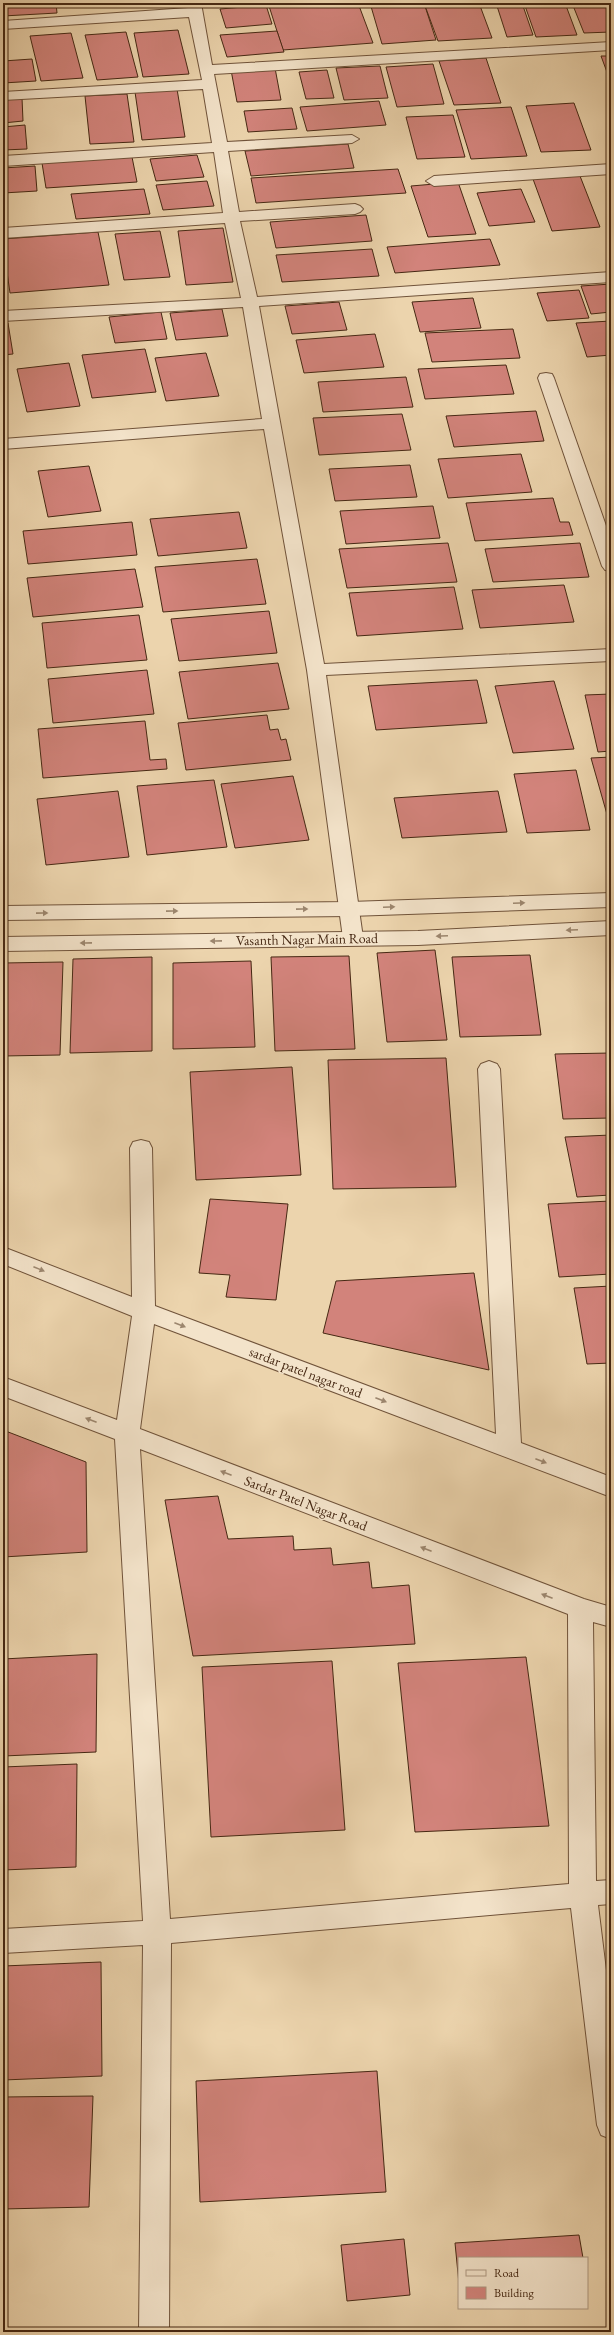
<svg xmlns="http://www.w3.org/2000/svg" width="614" height="2335" viewBox="0 0 614 2335" font-family="'EB Garamond',serif">
	<style>
		.building { fill: #d2837b; stroke: #462813 }
		.lines { fill: none; stroke-linecap: round; stroke-linejoin: round }
		.minor-casing { stroke: #70533a; stroke-width: 2 }
		.tertiary-casing { stroke: #70533a; stroke-width: 2 }
		.minor { fill: #f3e3ca; fill-rule: evenodd }
		.tertiary { fill: #f3e3ca; fill-rule: evenodd }
		.oneway { fill: #9c866e }
		.labels { text-anchor: middle; stroke-width: 3; stroke-linejoin: round; paint-order: stroke }
		.street-label { font-size: 14px; fill: #462813; stroke: #f3e3ca }
	</style>
	<rect width="100%" height="100%" fill="#ecd4ad"/>
	<filter id="stains"><feTurbulence type="fractalNoise" baseFrequency=".005" numOctaves="4"/><feColorMatrix values="0 0 0 0 .2 0 0 0 0 .09 0 0 0 0 .02 0 0 0 .5 -.17"/></filter>
	<radialGradient id="worn" r=".72"><stop offset=".6" stop-color="#630" stop-opacity="0"/><stop offset="1" stop-color="#630" stop-opacity=".3"/></radialGradient>
	<g class="building">
		<polygon points="3,3 56,3 57,13 3,16"/>
		<polygon points="304,3 358,3 373,43 283,50 269,6"/>
		<polygon points="370,3 424,3 436,40 382,44"/>
		<polygon points="424,3 479,3 492,38 438,41"/>
		<polygon points="496,3 522,3 533,35 507,37"/>
		<polygon points="524,3 565,3 577,35 536,37"/>
		<polygon points="572,3 611,3 611,32 584,33"/>
		<polygon points="266,5 272,24 226,28 220,9"/>
		<polygon points="178,30 189,74 143,77 134,33"/>
		<polygon points="277,31 284,52 227,57 220,35"/>
		<polygon points="126,32 138,77 97,80 85,35"/>
		<polygon points="71,33 83,78 41,81 30,36"/>
		<polygon points="601,56 611,56 611,83"/>
		<polygon points="486,58 501,103 454,105 439,61"/>
		<polygon points="32,59 36,81 3,83 3,61"/>
		<polygon points="433,64 444,104 397,107 386,67"/>
		<polygon points="380,66 388,98 344,100 336,68"/>
		<polygon points="275,68 281,100 237,102 231,70"/>
		<polygon points="327,70 334,98 306,99 299,72"/>
		<polygon points="177,89 185,137 142,140 135,92"/>
		<polygon points="127,94 134,142 90,144 85,96"/>
		<polygon points="22,98 23,121 3,123 3,99"/>
		<polygon points="379,101 386,125 307,131 300,107"/>
		<polygon points="574,103 591,150 541,152 526,106"/>
		<polygon points="511,107 527,156 471,159 456,110"/>
		<polygon points="292,108 297,129 248,132 244,111"/>
		<polygon points="453,115 465,157 417,159 406,117"/>
		<polygon points="25,125 27,149 3,150 3,127"/>
		<polygon points="348,144 354,168 251,176 245,151"/>
		<polygon points="197,155 204,177 156,181 150,159"/>
		<polygon points="132,157 137,182 46,188 42,163"/>
		<polygon points="35,166 37,191 3,193 3,168"/>
		<polygon points="398,169 406,193 256,203 251,178"/>
		<polygon points="580,176 600,227 552,231 533,179"/>
		<polygon points="207,181 214,206 163,210 156,185"/>
		<polygon points="458,182 476,234 428,237 411,186"/>
		<polygon points="144,189 150,214 76,219 71,194"/>
		<polygon points="521,189 535,222 489,226 477,193"/>
		<polygon points="366,215 372,241 276,248 270,222"/>
		<polygon points="223,228 233,282 186,285 178,231"/>
		<polygon points="160,231 170,277 124,280 115,234"/>
		<polygon points="98,232 109,285 10,293 6,265 3,265 3,239"/>
		<polygon points="490,239 500,265 395,273 387,247"/>
		<polygon points="372,249 379,276 282,282 276,255"/>
		<polygon points="611,284 611,312 591,314 581,286"/>
		<polygon points="579,290 589,318 547,321 537,293"/>
		<polygon points="473,298 481,328 420,332 412,302"/>
		<polygon points="339,302 347,330 292,334 285,306"/>
		<polygon points="222,309 228,336 176,340 170,313"/>
		<polygon points="161,312 167,339 115,343 109,317"/>
		<polygon points="611,321 611,355 587,357 576,323"/>
		<polygon points="3,323 8,323 13,354 3,355"/>
		<polygon points="513,329 520,358 432,362 425,333"/>
		<polygon points="375,334 384,367 304,373 296,340"/>
		<polygon points="145,349 156,392 92,398 82,355"/>
		<polygon points="206,353 219,396 166,401 155,358"/>
		<polygon points="69,363 80,406 27,412 17,369"/>
		<polygon points="506,365 514,394 425,399 418,369"/>
		<polygon points="406,377 413,407 323,412 318,382"/>
		<polygon points="536,411 544,441 454,447 446,416"/>
		<polygon points="402,414 411,450 319,455 313,418"/>
		<polygon points="521,454 532,492 448,498 438,459"/>
		<polygon points="410,465 417,497 335,501 329,469"/>
		<polygon points="89,466 101,511 48,517 38,471"/>
		<polygon points="553,498 560,522 569,522 573,535 475,541 466,503"/>
		<polygon points="433,506 440,538 346,544 340,511"/>
		<polygon points="239,512 247,548 158,556 150,519"/>
		<polygon points="132,522 137,555 28,564 23,531"/>
		<polygon points="448,543 457,582 347,588 339,549"/>
		<polygon points="580,543 589,577 493,582 485,549"/>
		<polygon points="257,559 266,604 163,612 155,567"/>
		<polygon points="135,569 143,607 33,617 27,578"/>
		<polygon points="564,585 574,622 480,628 472,590"/>
		<polygon points="454,587 463,629 357,636 349,593"/>
		<polygon points="269,611 277,653 179,661 171,619"/>
		<polygon points="139,615 147,660 47,668 42,623"/>
		<polygon points="278,663 289,709 188,719 179,672"/>
		<polygon points="147,670 154,714 53,723 48,679"/>
		<polygon points="477,680 487,723 376,730 368,686"/>
		<polygon points="554,681 574,749 513,753 495,686"/>
		<polygon points="611,694 611,751 598,752 585,695"/>
		<polygon points="267,715 270,730 278,729 281,740 286,739 291,760 186,770 178,723"/>
		<polygon points="145,721 150,760 166,759 167,769 43,778 38,729"/>
		<polygon points="611,757 611,824 610,825 591,758"/>
		<polygon points="576,770 590,830 527,833 514,774"/>
		<polygon points="293,776 309,840 235,848 221,784"/>
		<polygon points="214,780 227,847 147,855 137,786"/>
		<polygon points="118,791 129,857 46,865 37,799"/>
		<polygon points="498,791 507,832 402,838 394,798"/>
		<polygon points="435,950 447,1040 387,1042 377,953"/>
		<polygon points="530,955 541,1035 460,1037 452,957"/>
		<polygon points="349,956 355,1049 275,1051 271,957"/>
		<polygon points="152,957 152,1051 70,1053 73,959"/>
		<polygon points="251,961 255,1047 173,1049 173,963"/>
		<polygon points="63,962 60,1055 3,1056 3,963"/>
		<polygon points="611,1053 611,1118 563,1119 555,1054"/>
		<polygon points="446,1058 456,1187 333,1189 328,1060"/>
		<polygon points="292,1067 301,1175 196,1180 190,1072"/>
		<polygon points="611,1135 611,1195 577,1197 565,1137"/>
		<polygon points="210,1199 288,1204 276,1300 226,1297 230,1275 199,1273"/>
		<polygon points="611,1201 611,1274 559,1277 548,1204"/>
		<polygon points="474,1273 489,1370 323,1333 336,1281"/>
		<polygon points="611,1286 611,1363 587,1364 574,1288"/>
		<polygon points="3,1430 86,1462 87,1552 3,1557"/>
		<polygon points="218,1496 228,1539 293,1536 294,1550 331,1548 333,1565 369,1562 372,1588 409,1585 415,1644 193,1656 165,1500"/>
		<polygon points="97,1654 96,1752 3,1756 3,1659"/>
		<polygon points="526,1657 549,1826 415,1832 398,1663"/>
		<polygon points="332,1661 345,1830 211,1837 202,1667"/>
		<polygon points="77,1764 76,1867 3,1870 3,1767"/>
		<polygon points="101,1962 102,2076 3,2080 3,1966"/>
		<polygon points="377,2071 386,2192 200,2202 196,2081"/>
		<polygon points="93,2096 89,2207 3,2209 3,2097"/>
		<polygon points="579,2235 583,2258 459,2258 459,2284 455,2243"/>
		<polygon points="404,2239 410,2295 347,2301 341,2245"/>
	</g>
	<g class="lines">
		<g class="minor-casing">
			<g id="minor">
				<polygon points="187,3 201,3 212,65 611,42 611,50 214,74 227,142 352,135 359,139 352,143 228,151 239,212 355,204 360,206 363,209 360,212 355,214 240,221 257,297 611,272 611,282 259,306 324,664 611,649 611,661 326,675 363,938 360,943 353,945 346,943 343,938 307,670 264,429 3,449 3,439 262,419 243,307 3,321 3,311 241,298 225,223 3,238 3,228 223,213 214,152 3,166 3,156 212,143 203,89 3,100 3,92 202,80 189,17 3,29 3,21 188,8"/>
				<polygon points="611,164 611,174 434,186 426,181 434,176"/>
				<polygon points="546,373 552,374 554,378 611,540 611,571 605,570 602,566 538,378 540,374"/>
				<path d="M489,1061L497,1064L500,1069L521,1443L611,1477V1497L154,1324L140,1429L584,1599L611,1607V1627L593,1622L596,1881L611,1880V1904L598,1905L611,2011V2139L601,2135L597,2125L571,1908L171,1943L169,2332H139L143,1945L3,1953V1929L143,1921L115,1439L3,1396V1377L117,1420L132,1316L3,1264V1247L132,1297L130,1148L133,1142L141,1140L149,1142L152,1148L155,1306L496,1434L478,1069L481,1064ZM140,1449L568,1614L569,1884L170,1919Z"/>
			</g>
		</g>
		<g class="tertiary-casing">
			<g id="tertiary">
				<polygon points="611,893 611,907 350,916 3,920 3,906 350,902"/>
				<polygon points="611,921 611,935 418,945 3,951 3,937 418,931"/>
			</g>
		</g>
		<use href="#minor" class="minor"/>
		<use href="#tertiary" class="tertiary"/>
	</g>
	<defs><path id="oneway-solid" d="M-6-.8H1V-3.2L6.5 0L1 3.2V.8H-6Z"/></defs>
	<g class="oneway">
		<use href="#oneway-solid" transform="translate(519 903) rotate(-2)"/>
		<use href="#oneway-solid" transform="translate(389 907) rotate(-2)"/>
		<use href="#oneway-solid" transform="translate(302 909) rotate(-1)"/>
		<use href="#oneway-solid" transform="translate(172 911) rotate(-1)"/>
		<use href="#oneway-solid" transform="translate(42 913) rotate(-1)"/>
		<use href="#oneway-solid" transform="translate(572 930) rotate(177)"/>
		<use href="#oneway-solid" transform="translate(442 936) rotate(177)"/>
		<use href="#oneway-solid" transform="translate(216 941) rotate(179)"/>
		<use href="#oneway-solid" transform="translate(86 943) rotate(179)"/>
		<use href="#oneway-solid" transform="translate(39 1269) rotate(22)"/>
		<use href="#oneway-solid" transform="translate(180 1325) rotate(21)"/>
		<use href="#oneway-solid" transform="translate(381 1400) rotate(21)"/>
		<use href="#oneway-solid" transform="translate(91 1420) rotate(-159)"/>
		<use href="#oneway-solid" transform="translate(541 1461) rotate(21)"/>
		<use href="#oneway-solid" transform="translate(226 1473) rotate(-159)"/>
		<use href="#oneway-solid" transform="translate(426 1549) rotate(-159)"/>
		<use href="#oneway-solid" transform="translate(547 1596) rotate(-159)"/>
	</g>
	<g class="labels">
		<g class="street-label">
			<text transform="translate(307 939) rotate(-1)" y="5">Vasanth Nagar Main Road</text>
			<text transform="translate(306 1372) rotate(21)" y="5">sardar patel nagar road</text>
			<text transform="translate(306 1503) rotate(21)" y="5">Sardar Patel Nagar Road</text>
		</g>
	</g>
	<rect width="614" height="2335" fill="none" stroke="#ecd4ad" stroke-width="16"/>
	<rect x="4" y="4" width="606" height="2327" fill="none" stroke="#462813" stroke-width="2"/>
	<rect x="8" y="8" width="598" height="2319" fill="none" stroke="#462813"/>
	<rect x="458" y="2257" width="130" height="52" fill="#f3e3ca" stroke="#ae9881"/>
	<rect x="466" y="2270" width="20" height="6" fill="#f3e3ca" stroke="#ae9881"/>
	<text x="494" y="2277" font-size="12" fill="#462813">Road</text>
	<rect x="466" y="2287" width="20" height="12" fill="#d2837b" stroke="#ae9881"/>
	<text x="494" y="2297" font-size="12" fill="#462813">Building</text>
	<rect width="100%" height="100%" filter="url(#stains)"/>
	<rect width="100%" height="100%" fill="url(#worn)"/>
</svg>
